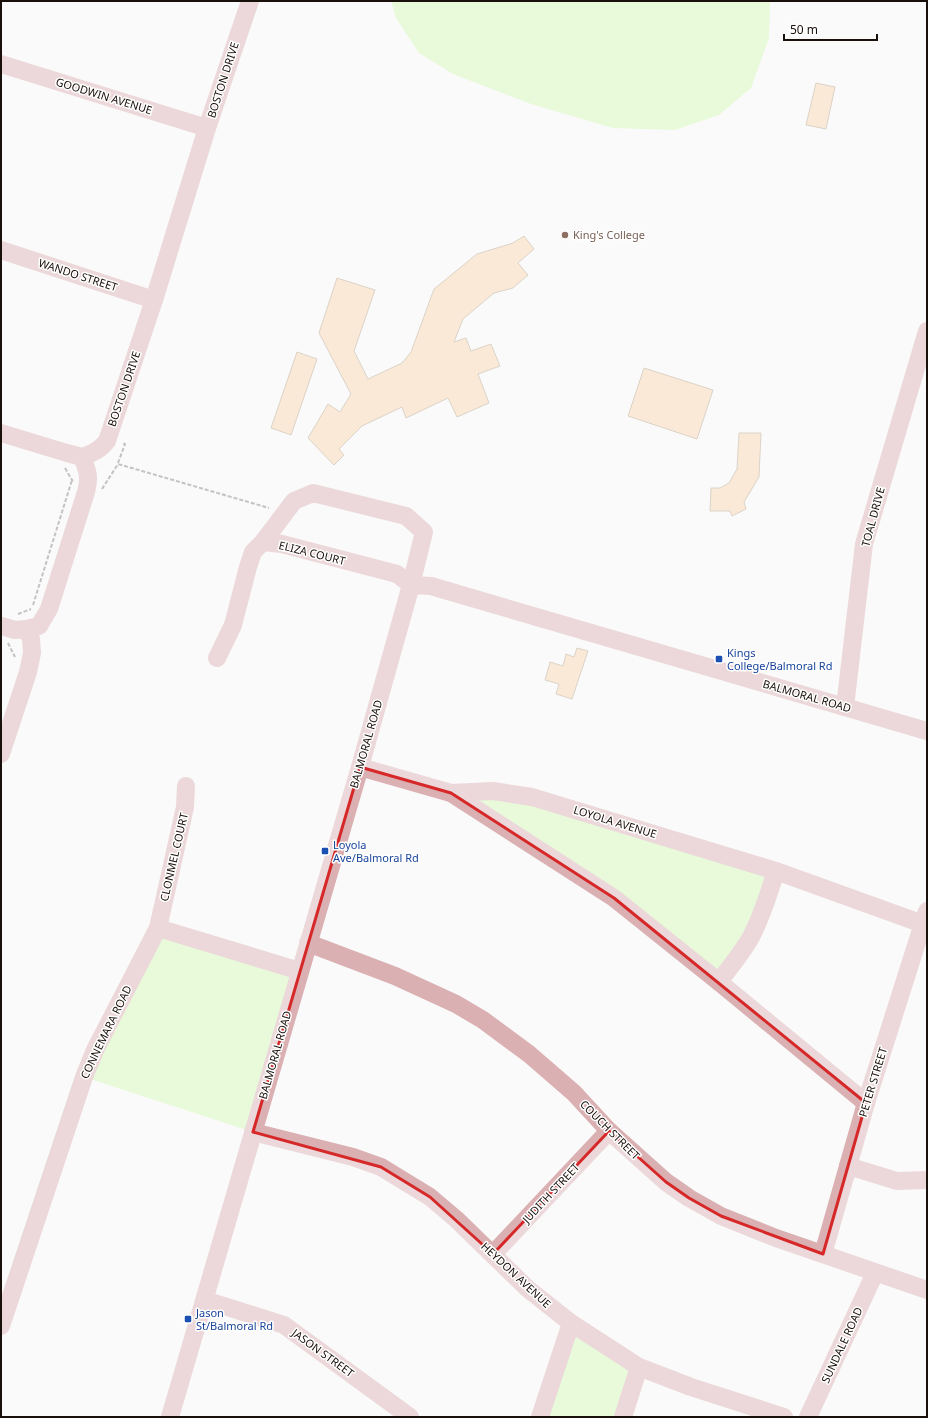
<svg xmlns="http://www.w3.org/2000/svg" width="928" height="1418" viewBox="0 0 928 1418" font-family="'Noto Sans',sans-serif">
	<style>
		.green { fill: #d2fab3 }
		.building { fill: #f8d6ac; stroke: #b7a48d }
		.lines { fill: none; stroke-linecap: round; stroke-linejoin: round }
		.path { stroke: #86817f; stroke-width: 2; stroke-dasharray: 4 2; stroke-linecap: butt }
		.minor { stroke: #dbb0b3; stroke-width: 18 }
		.marked { fill: none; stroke: #d62828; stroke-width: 3; stroke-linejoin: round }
		.education-dot { fill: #8d6e63; stroke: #fff; stroke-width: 1.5 }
		.transit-dot { fill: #1a4fb4; stroke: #fff; stroke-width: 1.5 }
		.labels { text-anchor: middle; stroke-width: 3; stroke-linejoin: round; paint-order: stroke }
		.street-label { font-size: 11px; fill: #190f0b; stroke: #fff }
		.education-label { font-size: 11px; fill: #785e54; stroke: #fff; text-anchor: start }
		.transit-label { font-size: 11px; fill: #164399; stroke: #fff; text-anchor: start }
	</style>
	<rect width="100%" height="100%" fill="#fafafa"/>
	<g class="green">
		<polygon points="391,1 770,1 769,38 751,88 719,115 675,130 613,128 531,104 453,74 419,53 396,18"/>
		<polygon points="493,791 776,871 719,982 451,793"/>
		<polygon points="158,928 300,971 253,1132 84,1077"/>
		<polygon points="571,1323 639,1367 623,1417 540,1417"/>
	</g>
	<g class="building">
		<polygon points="816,83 835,87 826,129 806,125"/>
		<polygon points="524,236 534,249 518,263 528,275 513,288 494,293 463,319 454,342 466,338 471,351 491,344 500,366 478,374 489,403 457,417 448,398 406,418 402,407 362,426 339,449 344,455 334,465 308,438 328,404 340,412 351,394 319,333 337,278 375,290 354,351 368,379 402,363 411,352 434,289 477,254 513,243"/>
		<polygon points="297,352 317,359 291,435 271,428"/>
		<polygon points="644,368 713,390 697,439 628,416"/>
		<polygon points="739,433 761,433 759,477 744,502 746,509 732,516 730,511 710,511 711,488 720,488 729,483 737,469"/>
		<polygon points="577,648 588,651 572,699 556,694 559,684 545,680 550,662 563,666 566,654 574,657"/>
	</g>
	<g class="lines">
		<g class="path">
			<polyline points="118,463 125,444 122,443"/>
			<polyline points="65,468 72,480 73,481"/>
			<polyline points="102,489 118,464 269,508"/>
			<polyline points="33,605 72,480"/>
			<polyline points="18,614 31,609"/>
			<polyline points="8,643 15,657"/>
		</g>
		<g class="minor">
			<polyline points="1,64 207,128"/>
			<polyline points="1,250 154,300"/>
			<polyline points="1,433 67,453 82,457"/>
			<polyline points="1,626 15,630 26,629"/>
			<polyline points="217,658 233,625 248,567 253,552 263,542 282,544 397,574 411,585 424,532 406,516 313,493 294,501 263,542"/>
			<polyline points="845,707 864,544 927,331"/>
			<path d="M1,754L28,672L32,653L31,639L26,629L39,626L49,609L86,492C90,478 88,471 82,457C93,453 100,450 107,441L154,300L207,128L250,1"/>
			<polyline points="360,767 451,793 614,898 719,982 866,1103"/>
			<polyline points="451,793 493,791 532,797 776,871 923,924"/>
			<polyline points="158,928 185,807 186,786"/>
			<polyline points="308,943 395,976 456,1004 483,1020 529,1054 574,1093 609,1131 666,1182 689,1198 721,1216 776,1238 927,1290"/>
			<path d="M719,982C730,967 742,953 751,937C762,916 769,893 776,871"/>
			<polyline points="253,1132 353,1157 381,1167 430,1197 456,1219 528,1289 571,1323 639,1367 691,1387 784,1417"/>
			<polyline points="848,1166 897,1181 927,1180"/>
			<polyline points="493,1254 609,1131"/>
			<polyline points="823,1254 866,1103 927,911"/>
			<polyline points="205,1300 284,1325 410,1417"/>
			<polyline points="1,1326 84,1077 95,1050 158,928 300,971"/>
			<polyline points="170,1417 360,767 411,585 431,586 927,731"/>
			<polyline points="540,1417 571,1323"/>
			<polyline points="623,1417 639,1367"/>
			<polyline points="808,1417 875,1273"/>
		</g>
	</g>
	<path d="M0 0H928V1418H0ZM360,767L451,793L614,898L866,1103L823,1254L721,1216L689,1198L666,1182L609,1131L493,1254L430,1197L381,1167L253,1132Z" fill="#fafafa" fill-opacity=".55" fill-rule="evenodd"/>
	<path class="marked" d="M360,767L451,793L614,898L866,1103L823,1254L721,1216L689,1198L666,1182L609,1131L493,1254L430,1197L381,1167L253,1132Z"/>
	<circle class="education-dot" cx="565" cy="235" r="4"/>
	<g class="transit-dot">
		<rect x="715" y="655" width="8" height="8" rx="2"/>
		<rect x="321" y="847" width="8" height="8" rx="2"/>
		<rect x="184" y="1315" width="8" height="8" rx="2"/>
	</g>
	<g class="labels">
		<g class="street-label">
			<text transform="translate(223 80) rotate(-72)" y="4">BOSTON DRIVE</text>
			<text transform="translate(104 96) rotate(17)" y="4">GOODWIN AVENUE</text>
			<text transform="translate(78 275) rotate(18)" y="4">WANDO STREET</text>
			<text transform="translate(124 389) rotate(-71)" y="4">BOSTON DRIVE</text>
			<text transform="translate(873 517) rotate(-75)" y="4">TOAL DRIVE</text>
			<text transform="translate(312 553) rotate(14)" y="4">ELIZA COURT</text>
			<text transform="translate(807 696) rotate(16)" y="4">BALMORAL ROAD</text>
			<text transform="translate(366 744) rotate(-74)" y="4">BALMORAL ROAD</text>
			<text transform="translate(615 822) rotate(17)" y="4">LOYOLA AVENUE</text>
			<text transform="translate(174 857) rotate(-77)" y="4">CLONMEL COURT</text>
			<text transform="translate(106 1032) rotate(-64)" y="4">CONNEMARA ROAD</text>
			<text transform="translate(275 1055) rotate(-74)" y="4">BALMORAL ROAD</text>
			<text transform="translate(873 1082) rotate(-73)" y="4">PETER STREET</text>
			<text transform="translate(610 1130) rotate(45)" y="4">COUCH STREET</text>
			<text transform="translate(551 1193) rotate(-47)" y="4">JUDITH STREET</text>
			<text transform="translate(516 1275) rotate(43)" y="4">HEYDON AVENUE</text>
			<text transform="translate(842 1345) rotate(-65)" y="4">SUNDALE ROAD</text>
			<text transform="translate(323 1353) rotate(36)" y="4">JASON STREET</text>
		</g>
		<g class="education-label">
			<text x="573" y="239">King's College</text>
		</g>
		<g class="transit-label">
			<text x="727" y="657">Kings<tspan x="727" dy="13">College/Balmoral Rd</tspan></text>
			<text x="333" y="849">Loyola<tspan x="333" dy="13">Ave/Balmoral Rd</tspan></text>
			<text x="196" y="1317">Jason<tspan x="196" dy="13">St/Balmoral Rd</tspan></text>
		</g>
	</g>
	<rect width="928" height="1418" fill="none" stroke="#190f0b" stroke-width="4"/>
	<path d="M784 34v6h93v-6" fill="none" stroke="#190f0b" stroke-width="2"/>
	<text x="790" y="34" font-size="12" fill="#190f0b" stroke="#ffffff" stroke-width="3" paint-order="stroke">50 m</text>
</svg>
